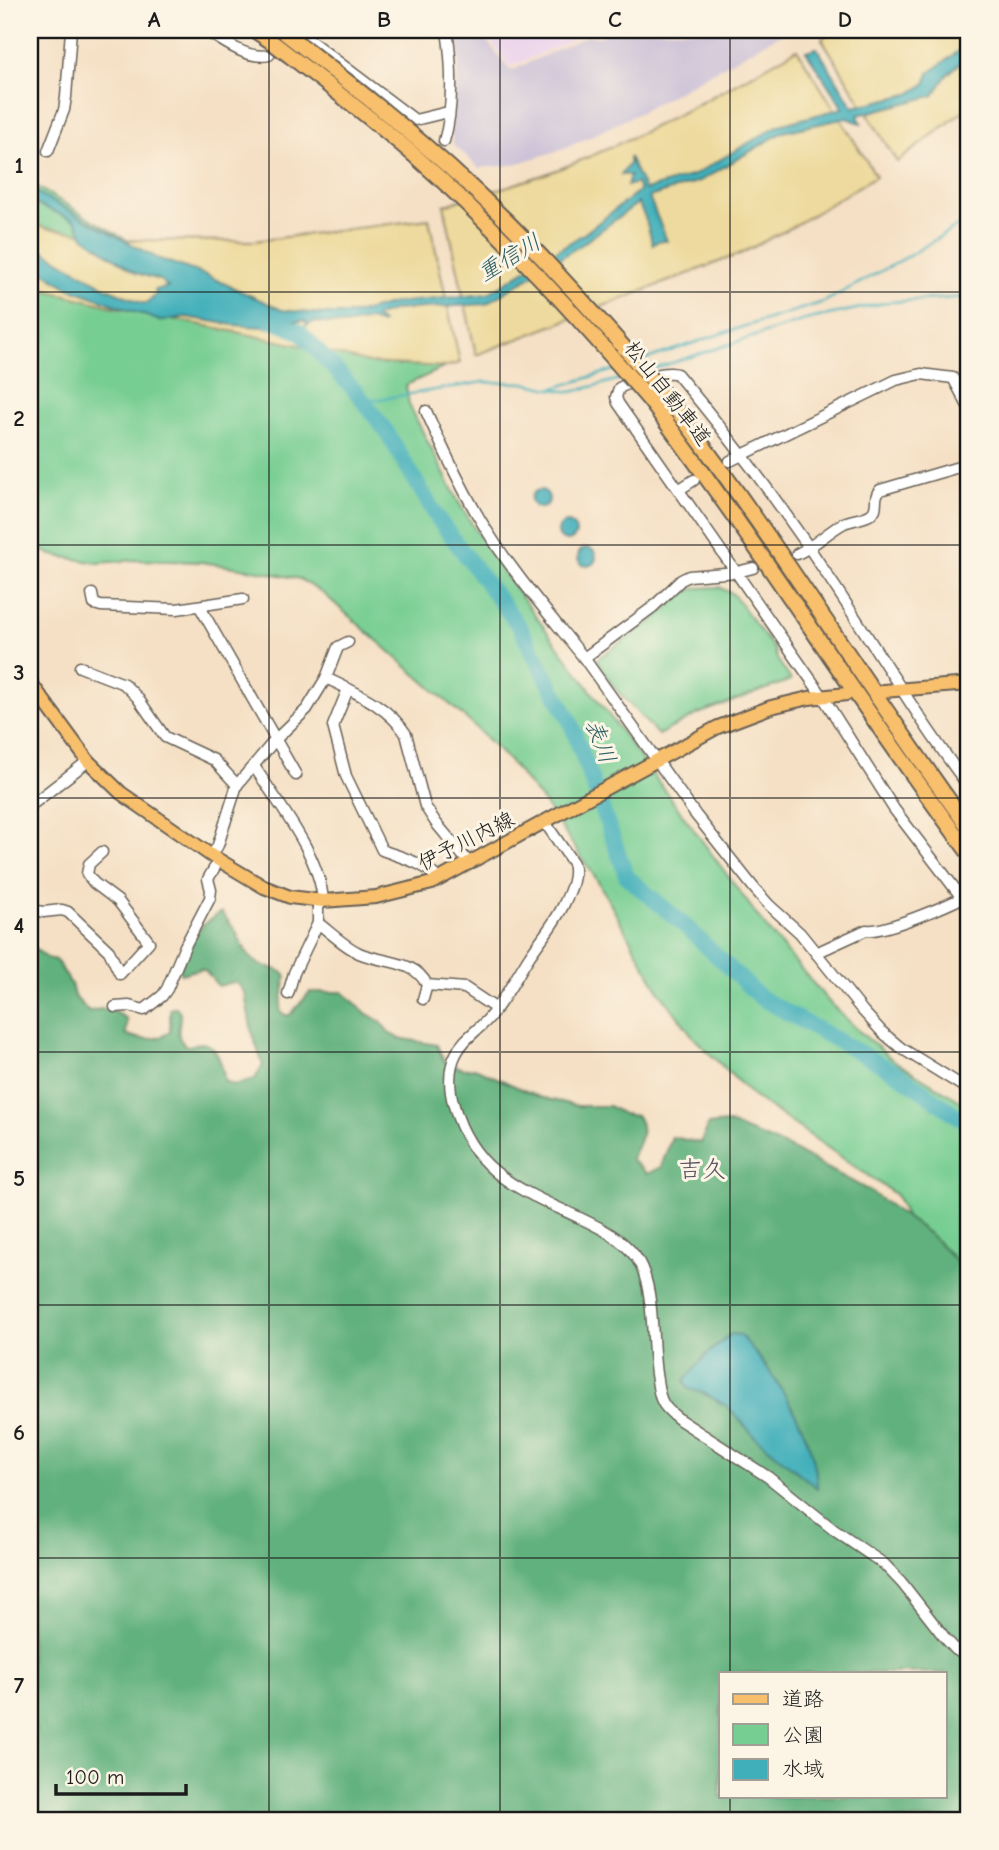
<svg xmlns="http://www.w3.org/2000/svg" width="999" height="1850" viewBox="0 0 999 1850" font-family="'Comic Neue','Klee One',sans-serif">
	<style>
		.built { fill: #ead1ed }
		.industrial { fill: #cabfd7 }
		.green { fill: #77ce93; stroke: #4a7558; stroke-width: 2 }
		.forest { fill: #61b17d; stroke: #3e664c; stroke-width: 2; fill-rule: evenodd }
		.sand { fill: #eeda9e; stroke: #857b5d; stroke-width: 2 }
		.water { fill: #40afba; stroke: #2e666b; stroke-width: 2 }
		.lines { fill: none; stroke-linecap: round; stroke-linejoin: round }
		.stream { stroke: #40afba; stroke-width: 2.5 }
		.river { stroke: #40afba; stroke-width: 16 }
		.minor-casing { stroke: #686157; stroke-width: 13 }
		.major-casing { stroke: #686157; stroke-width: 16 }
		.highway-casing { stroke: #686157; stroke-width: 18 }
		.minor { stroke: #fff; stroke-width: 10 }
		.major { stroke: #f8bf6c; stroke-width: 12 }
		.highway { stroke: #f8bf6c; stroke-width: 14 }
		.highway-bridge-casing { stroke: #686157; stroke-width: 18; stroke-linecap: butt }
		.highway-bridge { stroke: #f8bf6c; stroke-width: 14 }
		.grid { fill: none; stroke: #1c1c1c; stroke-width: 2; stroke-opacity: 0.55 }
		.labels { text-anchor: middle; stroke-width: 6; stroke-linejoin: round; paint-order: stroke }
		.street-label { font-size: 21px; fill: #1c1c1c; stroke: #fcf5e5 }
		.water-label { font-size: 23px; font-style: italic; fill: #2c5e63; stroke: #fcf5e5 }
		.quarter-label { font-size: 24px; fill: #534d61; stroke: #fcf5e5 }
		.neatline { fill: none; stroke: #1c1c1c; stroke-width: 2.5 }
		.grid-label { font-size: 23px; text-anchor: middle; font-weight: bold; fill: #1c1c1c }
	</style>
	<rect width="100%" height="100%" fill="#fcf5e5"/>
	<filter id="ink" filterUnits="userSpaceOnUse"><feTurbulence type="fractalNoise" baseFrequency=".0143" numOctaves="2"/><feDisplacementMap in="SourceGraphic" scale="14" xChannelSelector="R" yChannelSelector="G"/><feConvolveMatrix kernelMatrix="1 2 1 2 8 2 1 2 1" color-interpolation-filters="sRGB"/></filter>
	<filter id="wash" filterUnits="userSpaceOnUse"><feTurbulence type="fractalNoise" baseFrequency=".00686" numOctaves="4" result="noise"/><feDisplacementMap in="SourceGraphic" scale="28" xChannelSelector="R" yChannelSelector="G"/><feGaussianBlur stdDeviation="1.57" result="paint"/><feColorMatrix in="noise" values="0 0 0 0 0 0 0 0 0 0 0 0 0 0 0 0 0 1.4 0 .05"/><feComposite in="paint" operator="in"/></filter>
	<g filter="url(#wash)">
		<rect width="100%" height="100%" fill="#f5e0c5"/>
		<polygon class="built" points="482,30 568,30 574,39 511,67"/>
		<polygon class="industrial" points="459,30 478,30 511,71 588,35 599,37 613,30 788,30 639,113 564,149 512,165 479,168 453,144 451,126 459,61"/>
		<g class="green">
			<polygon points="30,183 127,240 46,228 30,223"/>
			<polygon points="30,286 106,305 308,347 369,363 445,367 406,385 409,405 458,501 492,557 768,930 829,1002 860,1032 893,1060 965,1104 969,1111 969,1275 932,1236 907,1218 896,1195 753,1096 695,1039 659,991 597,880 545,804 510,762 470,722 324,594 300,579 254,570 201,562 136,560 98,563 52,555 30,545"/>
			<polygon points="719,587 733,594 774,649 777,659 791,680 698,714 658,735 612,685 597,659 656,618 682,594 696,588"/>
		</g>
		<path class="forest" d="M221,912C226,919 234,926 238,935C243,946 245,954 256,962C265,969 278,966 286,976L280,1011L285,1015H290L310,992H343L366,1013L381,1022L390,1034L399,1038L437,1045L444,1061L449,1064L463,1069L475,1068L539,1097L578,1106H609L623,1114L637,1116C647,1131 638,1145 631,1159L647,1174L661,1167L672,1137L701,1143L708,1125L727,1123L788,1147L868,1190L932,1236L969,1275V1820H30V951L34,948L47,958L56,960L71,984L74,996L89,1012C105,1006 112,1009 127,1019L126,1034C141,1041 156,1041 170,1032V1009L176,1007L180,1012C181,1027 173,1035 186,1046C192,1046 197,1043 202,1043C219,1045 222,1068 225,1081L233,1085L255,1079L263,1065L252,1033L245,994L239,985L234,982L218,986C200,965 209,967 181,974L179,971C190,941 193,929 221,912ZM721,1673H945V1796H721Z"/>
		<g class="sand">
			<polygon points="832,30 969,30 969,107 897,162 822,39"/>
			<path d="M797,49L876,176L794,226L742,253L476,355L444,205C485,193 527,182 567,166C647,134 722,92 797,49Z"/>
			<polygon points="429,219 460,363 445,367 369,363 308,347 106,305 30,286 30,223 46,228 127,240 254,241"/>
		</g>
		<g class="water">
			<polygon points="969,43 969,55 947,75 933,96 858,115 861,123 846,118 783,132 700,181 649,197 667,241 658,241 653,245 645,217 638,203 581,245 486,304 395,310 375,317 383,324 369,320 345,325 313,322 306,326 306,321 293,321 275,328 233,325 186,317 160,321 69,288 30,264 30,243 107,288 142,303 147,303 156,295 155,290 168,287 160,280 136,273 84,237 75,220 30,202 30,189 157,258 206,275 282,310 323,314 355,314 394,303 487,294 585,233 640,190 636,183 627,186 630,175 621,175 629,164 629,157 645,190 694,175 779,125 843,108 806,51 817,48 853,107 909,94 925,84 929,73"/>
			<circle cx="540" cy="499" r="9"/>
			<circle cx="567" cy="532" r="9"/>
			<circle cx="587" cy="557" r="9"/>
			<path d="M731,1334L740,1335C774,1372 817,1436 817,1488L756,1438L727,1406L703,1393L689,1389L684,1381L706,1355Z"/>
		</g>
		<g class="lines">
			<g class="stream">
				<polyline points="644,360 723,333 824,302 907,257 969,219"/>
				<polyline points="650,370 805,320 889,302 969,297"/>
				<polyline points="552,389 572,392 624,378"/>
				<polyline points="358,394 374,400 484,382 524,383 551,389 617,369"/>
			</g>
			<polyline class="river" points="265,318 300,332 358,394 386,431 438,519 519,626 570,721 627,877 683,924 761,998 898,1074 969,1124"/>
		</g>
	</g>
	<g filter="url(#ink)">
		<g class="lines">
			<g class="minor-casing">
				<g id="minor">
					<path d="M204,30C223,40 246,60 269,55"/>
					<polyline points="296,30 415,120 448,112"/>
					<path d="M444,141C454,109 452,63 447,30"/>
					<polyline points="48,151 64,110 66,97 71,30"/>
					<path d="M426,411C443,449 460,486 481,521C510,570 549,614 584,658"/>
					<polyline points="730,461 896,380 921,374 953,378 969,408"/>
					<polyline points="680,489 694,480"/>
					<path d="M797,554C815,546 827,532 844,523C853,519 864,519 871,514C880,508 872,497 880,490L969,464"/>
					<polyline points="753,568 737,572 689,576 681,580 653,607 584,658 695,814 754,888 769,905 800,933 862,1010 882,1032 901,1048 969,1090"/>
					<polyline points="92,594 94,604 101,606 177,609 243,599"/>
					<polyline points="200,607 296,775"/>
					<polyline points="80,667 124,684 137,697 165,737 214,760 237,785"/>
					<path d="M326,678C356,693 387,705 406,734L425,806L436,823L470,864"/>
					<path d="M348,689L333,726L346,776L382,850C399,857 428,863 438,880"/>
					<path d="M254,766C279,805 320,855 323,901"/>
					<path d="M969,787C921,723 880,655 836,588C788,514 734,442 677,374C665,369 631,382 619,388L616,397L618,403L823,697L894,809L969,907"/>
					<polyline points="30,806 88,761"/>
					<path d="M544,821L573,863C577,877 570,891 564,904C555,923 541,939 529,957C516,977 504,1001 488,1019C477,1031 463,1039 456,1054C448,1069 449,1090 454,1106C474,1176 524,1191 584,1220C603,1229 622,1239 635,1256C657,1286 650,1344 657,1380C658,1387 659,1395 662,1401C665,1409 674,1415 680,1420L768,1477L834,1530L884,1564L902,1583L945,1638L955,1649L969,1658"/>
					<polyline points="212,856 218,845 237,785 275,740 307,709 326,678 338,647 348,642"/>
					<polyline points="30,909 43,912 62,910 68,912 109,951 120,974 149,942 118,901 94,883 87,874 89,864 102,852"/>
					<path d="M318,923C331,933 344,946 359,953C381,963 415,959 427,985L423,999"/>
					<path d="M816,953L866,930C884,933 951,904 969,894"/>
					<polyline points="427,985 465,988 495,1008"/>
					<polyline points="288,994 294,973 318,923 318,900"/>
					<polyline points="115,1007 129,1006 144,1010 162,996 167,989 185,946 210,898 211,890 208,879 219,860"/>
				</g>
			</g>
			<g class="major-casing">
				<g id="major">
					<polyline points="30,682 88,761 121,793 212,856 264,887 290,897 323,901 376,897 432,883 718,727 771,707 809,698 847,694"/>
					<polyline points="883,691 969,684"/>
				</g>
			</g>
			<g class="highway-casing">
				<g id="highway">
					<polyline points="254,30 272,42"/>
					<path d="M663,393C773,533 864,685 969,828"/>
					<path d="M651,402C762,549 859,705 969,853"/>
				</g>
			</g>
			<use href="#minor" class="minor"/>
			<use href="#major" class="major"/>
			<use href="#highway" class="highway"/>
			<g class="highway-bridge-casing">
				<g id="highway-bridge">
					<path d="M281,30C346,80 410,130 470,186C539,250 602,321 663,393"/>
					<path d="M272,42C320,79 368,115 414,155C500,231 577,315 651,402"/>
				</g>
			</g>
			<use href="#highway-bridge" class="highway-bridge"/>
		</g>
	</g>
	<path class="grid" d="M269,30V1820M500,30V1820M730,30V1673M30,292H969M30,545H969M30,798H969M30,1052H969M30,1305H969M30,1558H969M730,1796V1820"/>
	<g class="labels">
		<g class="street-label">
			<text transform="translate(668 393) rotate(52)" y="7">松山自動車道</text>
			<text transform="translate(466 841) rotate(-27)" y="7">伊予川内線</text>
		</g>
		<g class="water-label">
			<text transform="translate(509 257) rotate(-31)" y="8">重信川</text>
			<text transform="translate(601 741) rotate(69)" y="8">表川</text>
		</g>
		<g class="quarter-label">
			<text x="702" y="1177">吉久</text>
		</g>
	</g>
	<rect width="999" height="1850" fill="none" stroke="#fcf5e5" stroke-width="77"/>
	<rect x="719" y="1672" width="228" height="126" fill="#fcf5e5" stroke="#a29e95" stroke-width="2"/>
	<rect x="733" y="1694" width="35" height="10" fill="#f8bf6c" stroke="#a29e95" stroke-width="2"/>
	<text x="782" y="1706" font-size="21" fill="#1c1c1c">道路</text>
	<rect x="733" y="1724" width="35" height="21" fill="#77ce93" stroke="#a29e95" stroke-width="2"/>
	<text x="782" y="1742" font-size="21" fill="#1c1c1c">公園</text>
	<rect x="733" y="1759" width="35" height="21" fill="#40afba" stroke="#a29e95" stroke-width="2"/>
	<text x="782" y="1776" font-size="21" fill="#1c1c1c">水域</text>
	<path d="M56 1784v10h130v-10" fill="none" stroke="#1c1c1c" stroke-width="3.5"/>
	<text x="66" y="1784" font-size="21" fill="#1c1c1c" stroke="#fcf5e5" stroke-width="5" paint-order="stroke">100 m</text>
	<rect x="38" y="38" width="922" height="1774" class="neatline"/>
	<g class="grid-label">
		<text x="154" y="27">A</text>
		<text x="384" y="27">B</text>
		<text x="615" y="27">C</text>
		<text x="845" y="27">D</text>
		<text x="19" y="173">1</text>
		<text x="19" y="426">2</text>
		<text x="19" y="680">3</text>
		<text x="19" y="933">4</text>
		<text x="19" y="1186">5</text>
		<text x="19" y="1440">6</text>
		<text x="19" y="1693">7</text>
	</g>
</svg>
